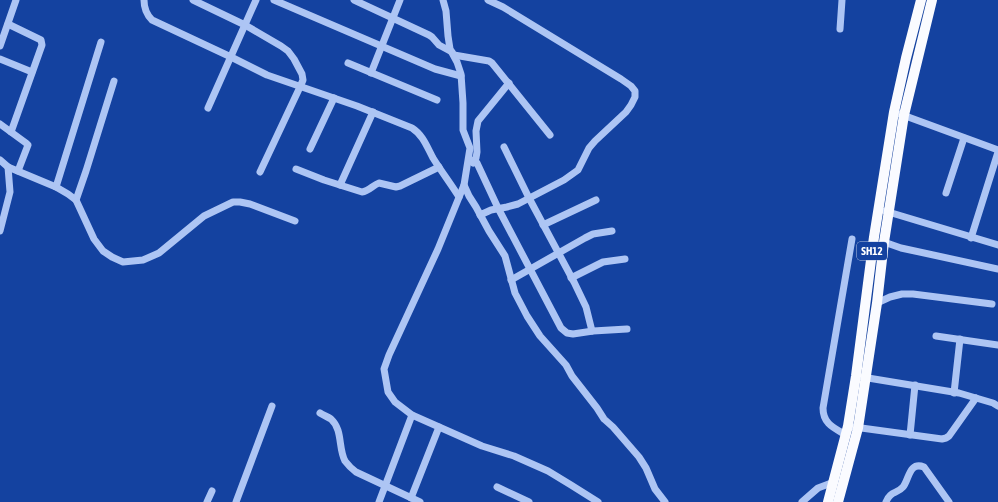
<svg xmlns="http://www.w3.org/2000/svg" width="998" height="502" viewBox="0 0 998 502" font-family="'Asap Condensed',sans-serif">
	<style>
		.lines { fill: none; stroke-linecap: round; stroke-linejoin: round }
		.minor { stroke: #adc5f4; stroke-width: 7 }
		.major { stroke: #fafbff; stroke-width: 10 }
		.labels { text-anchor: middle; stroke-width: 3.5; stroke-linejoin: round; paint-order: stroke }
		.shield { fill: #1442a0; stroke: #b8c6e2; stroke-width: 1 }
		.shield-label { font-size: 11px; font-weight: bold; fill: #fff }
	</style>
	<rect width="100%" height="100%" fill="#1442a0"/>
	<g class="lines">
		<g class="minor">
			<path d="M144,0C144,8 146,14 152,20L231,57L267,75L357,106L412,128C423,135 427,147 433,158C441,171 451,184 459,197"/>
			<polyline points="193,0 245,25 281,46 288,51 294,59 302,74 303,80 300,87 260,172"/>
			<polyline points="274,0 435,69 461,76"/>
			<polyline points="354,0 429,35 432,37 439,45 452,52"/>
			<polyline points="443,0 446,11 448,36 450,49 457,62 461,74 463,103 463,130 470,148 464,185 469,196 476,207 489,231 505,256 515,293 527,316 540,336 566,365 572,376 597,408 604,419 613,427 639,457 646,468 655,489 665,502"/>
			<polyline points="8,24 41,40 42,45 11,132"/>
			<polyline points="840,29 842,0"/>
			<polyline points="0,46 16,0"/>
			<polyline points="454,55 489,61 492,63 550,135"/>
			<polyline points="0,59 32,72"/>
			<polyline points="348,63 437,100"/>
			<polyline points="371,73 400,0"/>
			<polyline points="208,108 256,0"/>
			<polyline points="900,114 998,150"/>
			<polyline points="0,124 26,143 28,145 18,171"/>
			<polyline points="504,147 529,198 574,282 586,307 592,331"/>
			<polyline points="310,149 334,98"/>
			<polyline points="0,160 8,167 56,187 68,194 76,200 94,239 103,251 112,257 123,262 143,260 159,253 204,216 233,202 240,202 250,204 295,221"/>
			<polyline points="474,160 477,163 498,208 561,328 567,333 573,334 593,331 627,329"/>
			<polyline points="473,163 476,158 477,152 476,131 478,121 509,83"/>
			<path d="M296,169L324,180L362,192C369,191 373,185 379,183L396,187L400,186L439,167"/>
			<polyline points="340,185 373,112"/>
			<polyline points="464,185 438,249 389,355 384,369 388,392 395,402 412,415 482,446 514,456 548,471 571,485 598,502"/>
			<polyline points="56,187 101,42"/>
			<polyline points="946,193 964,138"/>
			<polyline points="76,200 86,171 114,81"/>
			<polyline points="885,211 998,245"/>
			<polyline points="480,215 491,210 507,207 518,204 564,180 578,170 589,148 595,141 626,112 631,105 635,97 635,91 631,86 621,79 503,7 488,0"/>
			<polyline points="543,225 596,200"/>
			<polyline points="0,231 10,192 8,167"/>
			<polyline points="971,238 998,152"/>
			<polyline points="884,242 901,248 998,269"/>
			<polyline points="571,278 603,262 625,259"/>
			<polyline points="511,280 585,238 593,234 612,231"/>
			<polyline points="877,303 890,297 902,294 913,294 992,304"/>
			<polyline points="936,336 998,345"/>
			<polyline points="862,377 959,393 993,403 998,406"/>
			<polyline points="954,393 960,339"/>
			<path d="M320,413C323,415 328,417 331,419C343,430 338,448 345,461C348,465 352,469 356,472L420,502"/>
			<polyline points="854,427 942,439 946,438 949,436 976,398"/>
			<path d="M846,435C834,428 823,424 823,408L852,239"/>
			<polyline points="910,435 915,385"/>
			<polyline points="497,487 529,502"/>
			<polyline points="411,498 439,427"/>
			<polyline points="207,502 212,491"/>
			<polyline points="236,502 272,406"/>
			<polyline points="379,502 412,415"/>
			<polyline points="802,502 818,488 834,482"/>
			<path d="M886,502C890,491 897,494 903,487C909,480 909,461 924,467L949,502"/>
		</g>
		<g class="major">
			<polyline points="828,502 848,426 856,376 874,237 894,112 906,58 921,0"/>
			<polyline points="838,502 858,428 877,303 884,242 904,115 932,0"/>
		</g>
	</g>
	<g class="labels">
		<rect class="shield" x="857" y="242" width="30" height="18" rx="3"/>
		<g class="shield-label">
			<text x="872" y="255">SH12</text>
		</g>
	</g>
</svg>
